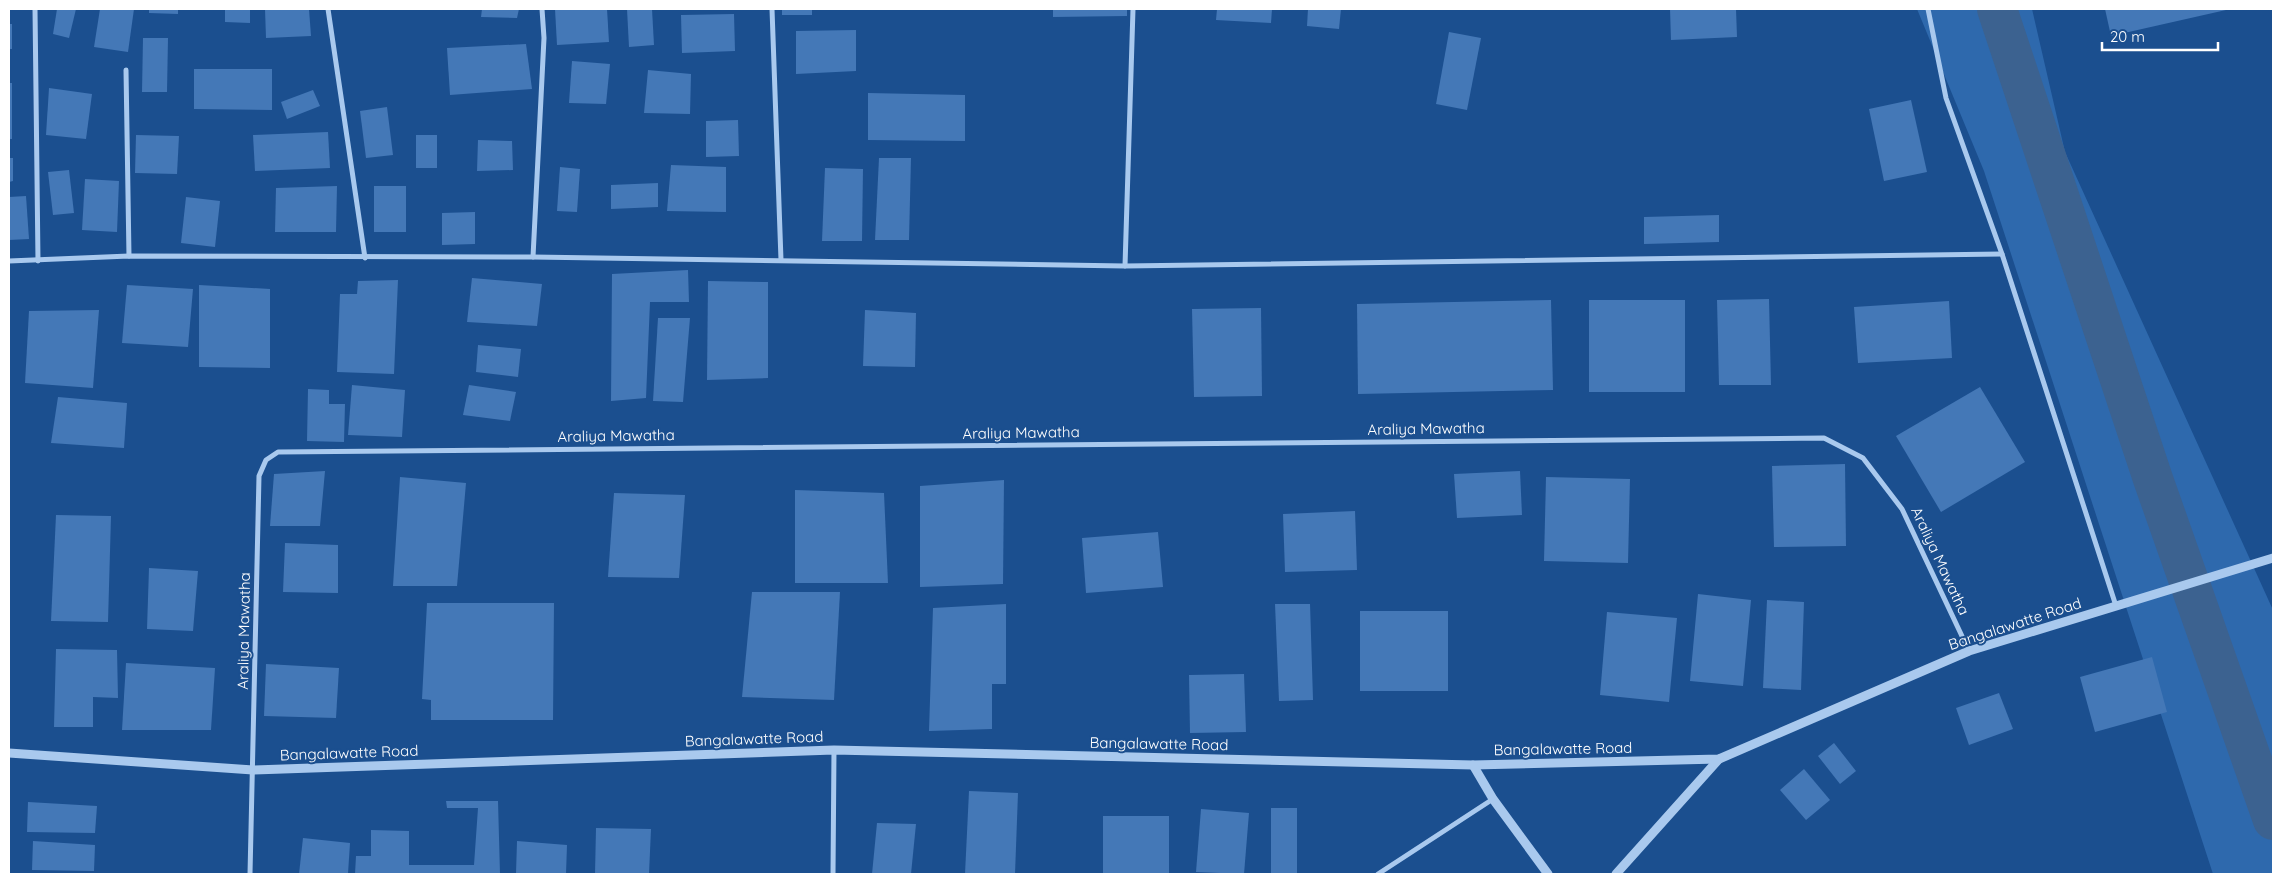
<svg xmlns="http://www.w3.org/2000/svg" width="2282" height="883" viewBox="0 0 2282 883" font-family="Quicksand,sans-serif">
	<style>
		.green { fill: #2e69ad }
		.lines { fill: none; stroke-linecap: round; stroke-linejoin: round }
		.canal { stroke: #3c6290; stroke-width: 40 }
		.building { fill: #4478b7 }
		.minor { stroke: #a9c9ee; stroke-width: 5 }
		.tertiary { stroke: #a9c9ee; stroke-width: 9 }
		.labels { text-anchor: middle; stroke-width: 4; stroke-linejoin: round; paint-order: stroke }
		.street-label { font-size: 15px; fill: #fff; stroke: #1b4f8f }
	</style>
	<rect width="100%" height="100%" fill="#1b4f8f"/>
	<polygon class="green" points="1917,9 2032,9 2065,152 2273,610 2273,874 2213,874 1984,171"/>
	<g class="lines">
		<polyline class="canal" points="1997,9 2153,479 2273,820"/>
	</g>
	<g class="building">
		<polygon points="57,9 76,9 69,38 53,34"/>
		<polygon points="100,9 134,9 128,52 94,47"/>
		<polygon points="149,9 178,9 178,14 149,13"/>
		<polygon points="225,9 250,9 250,23 225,22"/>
		<polygon points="265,9 309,9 311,36 266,38"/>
		<polygon points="482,9 519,9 517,18 481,17"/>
		<polygon points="555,9 607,9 609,42 557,45"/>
		<polygon points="627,9 652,9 654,45 629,47"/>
		<rect x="782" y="9" width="30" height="6"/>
		<polygon points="1053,9 1127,9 1127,16 1053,17"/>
		<polygon points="1217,9 1272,9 1271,23 1216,20"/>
		<polygon points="1308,9 1341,9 1339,29 1307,26"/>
		<polygon points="1670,9 1736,9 1737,37 1671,40"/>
		<polygon points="2105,9 2226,9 2226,10 2111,36"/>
		<polygon points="734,14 735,51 682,53 681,15"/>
		<rect x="9" y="24" width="3" height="25"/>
		<polygon points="856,30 856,71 796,74 796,31"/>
		<polygon points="1449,32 1481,38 1467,110 1436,104"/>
		<polygon points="143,38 168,38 167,92 142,92"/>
		<polygon points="526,44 532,89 450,95 447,48"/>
		<polygon points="572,61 610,64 606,104 569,103"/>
		<polygon points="194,69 272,69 272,110 194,109"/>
		<polygon points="648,70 691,74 690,114 644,113"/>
		<rect x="9" y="83" width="3" height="56"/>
		<polygon points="49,88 92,94 86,139 46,135"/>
		<polygon points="313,90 320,106 287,119 281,102"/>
		<polygon points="868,93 965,95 965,141 868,140"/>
		<polygon points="1911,100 1927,172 1884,181 1869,109"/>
		<polygon points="387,107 393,155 366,158 360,111"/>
		<polygon points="738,120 739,156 706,157 706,121"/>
		<polygon points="328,132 330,168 255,171 253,135"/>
		<polygon points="136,135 179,136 177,174 135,173"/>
		<rect x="416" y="135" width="21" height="33"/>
		<polygon points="478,140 512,141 513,170 477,171"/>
		<polygon points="9,158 13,158 13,181 9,182"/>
		<polygon points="879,158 911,158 909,240 875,240"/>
		<polygon points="671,165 726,167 726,212 667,211"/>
		<polygon points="560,167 580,169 577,212 557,211"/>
		<polygon points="825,168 863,169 862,241 822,241"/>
		<polygon points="69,170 74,213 53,215 48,172"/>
		<polygon points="85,179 119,181 117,232 82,230"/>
		<polygon points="658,183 658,207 611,209 611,185"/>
		<polygon points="337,186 336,232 275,232 276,188"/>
		<rect x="374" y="186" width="32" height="46"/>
		<polygon points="26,196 29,239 9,240 9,197"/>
		<polygon points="186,197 220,201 215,247 181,243"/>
		<polygon points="475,212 475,244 442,245 442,213"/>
		<polygon points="1719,215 1719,242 1644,244 1644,217"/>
		<polygon points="688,270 689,302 650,302 646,398 611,401 612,274"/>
		<polygon points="472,278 542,284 537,326 467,322"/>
		<polygon points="398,280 394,374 337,372 340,294 357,294 358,281"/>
		<polygon points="708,281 768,282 768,378 707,380"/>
		<polygon points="127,285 193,289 188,347 122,343"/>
		<polygon points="199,285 270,289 270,368 199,367"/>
		<polygon points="1769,299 1771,385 1719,385 1717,300"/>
		<polygon points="1551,300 1553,390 1358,394 1357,304"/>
		<rect x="1589" y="300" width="96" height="92"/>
		<polygon points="1949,301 1952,358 1858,363 1854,307"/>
		<polygon points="1261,308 1262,396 1194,397 1192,309"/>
		<polygon points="99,310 93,388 25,383 29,311"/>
		<polygon points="865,310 916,313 915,367 863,366"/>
		<polygon points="658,318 690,318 683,402 653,401"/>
		<polygon points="478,345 521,349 518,377 476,372"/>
		<polygon points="352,385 405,390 402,437 348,435"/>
		<polygon points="469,385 516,392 510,421 463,415"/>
		<polygon points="1980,387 2025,462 1941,512 1896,436"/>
		<polygon points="308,389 329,390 329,404 345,404 344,442 307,441"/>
		<polygon points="58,397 127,403 124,448 51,443"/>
		<polygon points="1845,464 1846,546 1774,547 1772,466"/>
		<polygon points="325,471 320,526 270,526 274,474"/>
		<polygon points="1520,471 1522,515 1457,518 1454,474"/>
		<polygon points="400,477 466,483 457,586 393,586"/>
		<polygon points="1546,477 1630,479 1628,563 1544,561"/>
		<polygon points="1004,480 1003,584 920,587 920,486"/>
		<polygon points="795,490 884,493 888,583 795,583"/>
		<polygon points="614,493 685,495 679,578 608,577"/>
		<polygon points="1355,511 1357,570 1285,572 1283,514"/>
		<polygon points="56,515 111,516 108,622 51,621"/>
		<polygon points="1158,532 1163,587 1086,593 1082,538"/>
		<polygon points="285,543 338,545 338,593 283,592"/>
		<polygon points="149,568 198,571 193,631 147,629"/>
		<polygon points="752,592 840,592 834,700 742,697"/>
		<polygon points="1698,594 1751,600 1743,686 1690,681"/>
		<polygon points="1767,600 1804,602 1801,690 1763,688"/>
		<polygon points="427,603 554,603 553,720 431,720 431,700 422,699"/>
		<polygon points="1006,604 1006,684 992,684 992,729 929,731 933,608"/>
		<polygon points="1275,604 1310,604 1313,700 1279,701"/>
		<rect x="1360" y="611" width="88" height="80"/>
		<polygon points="1607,612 1677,618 1669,702 1600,695"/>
		<polygon points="56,649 117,650 118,698 93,697 93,727 54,727"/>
		<polygon points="2152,657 2167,712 2095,732 2080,677"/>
		<polygon points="126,663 215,668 211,730 122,730"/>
		<polygon points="266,664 339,668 336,718 264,716"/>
		<polygon points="1244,674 1246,732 1190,733 1189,675"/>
		<polygon points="1999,693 2013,729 1969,745 1956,708"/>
		<polygon points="1834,743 1856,771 1840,784 1818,756"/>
		<polygon points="1804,769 1830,800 1806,820 1780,790"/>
		<polygon points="969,791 1018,793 1015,874 965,874"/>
		<polygon points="446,801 498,801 500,874 355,874 356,856 371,856 371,830 409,831 409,865 474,865 478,808 447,808"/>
		<polygon points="28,802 97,806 95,833 27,832"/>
		<rect x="1271" y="808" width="26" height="66"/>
		<polygon points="1201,809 1249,813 1244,874 1196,872"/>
		<rect x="1103" y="816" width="66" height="58"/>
		<polygon points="877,823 916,824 911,874 872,874"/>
		<polygon points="596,828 651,829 649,874 595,874"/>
		<polygon points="303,838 350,843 348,874 299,874"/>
		<polygon points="33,841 95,845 94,871 32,870"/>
		<polygon points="517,841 567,845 566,874 516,874"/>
	</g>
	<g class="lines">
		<g class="minor">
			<polyline points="35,9 38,261"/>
			<polyline points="328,9 365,258"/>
			<polyline points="772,9 781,260"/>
			<polyline points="1928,9 1946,98 2002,254 2116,606"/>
			<polyline points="126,70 129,256"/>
			<polyline points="533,257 544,38 542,9"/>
			<polyline points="9,261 129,256 533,257 1125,266 2002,254"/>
			<polyline points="1125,266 1133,9"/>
			<polyline points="250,874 259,476 266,460 278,452 1824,438 1863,458 1902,509 1969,651"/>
			<polyline points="833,874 834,750"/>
			<polyline points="1378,874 1493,799"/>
		</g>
		<g class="tertiary">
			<polyline points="9,753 253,770 834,750 1473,765 1719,759 1969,651 2273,558"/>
			<polyline points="1473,765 1493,799 1548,874"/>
			<polyline points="1616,874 1719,759"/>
		</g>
	</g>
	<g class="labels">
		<g class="street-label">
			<text transform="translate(1426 429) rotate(-1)" y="5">Araliya Mawatha</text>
			<text transform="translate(1021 433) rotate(-1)" y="5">Araliya Mawatha</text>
			<text transform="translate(616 436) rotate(-1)" y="5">Araliya Mawatha</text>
			<text transform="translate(1940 561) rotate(65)" y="5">Araliya Mawatha</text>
			<text transform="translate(2015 624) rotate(-18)" y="5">Bangalawatte Road</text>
			<text transform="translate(244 631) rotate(-89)" y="5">Araliya Mawatha</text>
			<text transform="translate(754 739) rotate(-2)" y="5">Bangalawatte Road</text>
			<text transform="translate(1159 744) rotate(1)" y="5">Bangalawatte Road</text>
			<text transform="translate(1563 749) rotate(-1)" y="5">Bangalawatte Road</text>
			<text transform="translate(349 753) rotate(-2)" y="5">Bangalawatte Road</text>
		</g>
	</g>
	<rect width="2282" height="883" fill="none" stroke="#ffffff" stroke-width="20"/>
	<path d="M2102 42v8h116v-8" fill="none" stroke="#ffffff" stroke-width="2.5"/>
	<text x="2110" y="42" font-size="15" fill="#ffffff" stroke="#1b4f8f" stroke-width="4" paint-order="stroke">20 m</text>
</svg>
